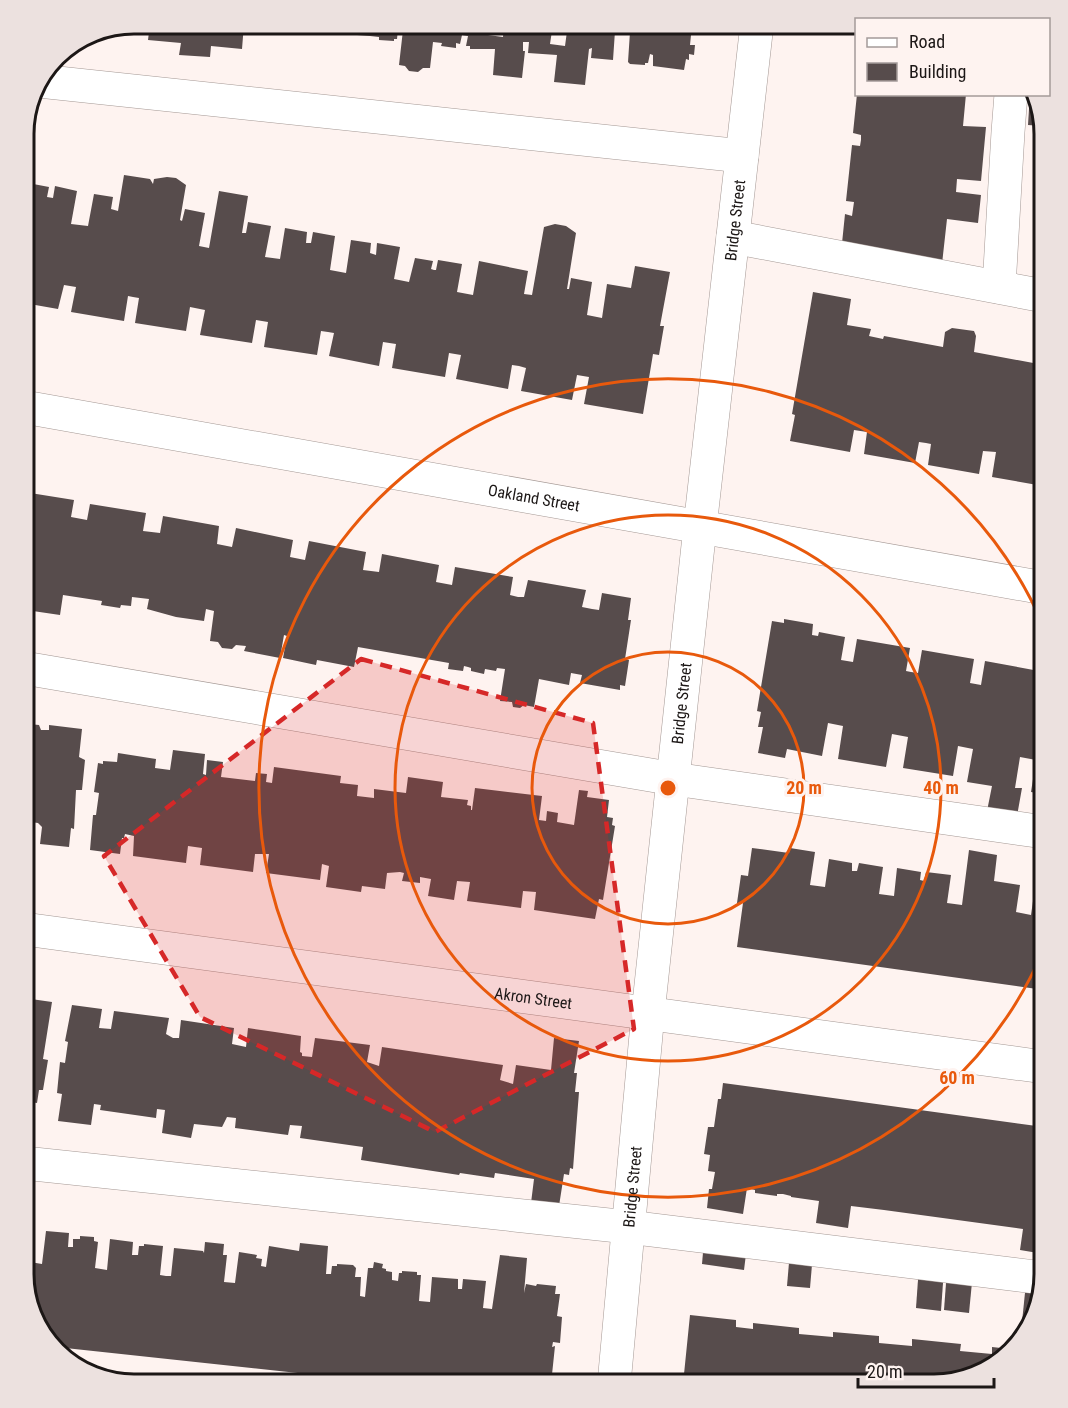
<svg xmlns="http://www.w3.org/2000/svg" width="1068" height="1408" viewBox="0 0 1068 1408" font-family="'Roboto Condensed',sans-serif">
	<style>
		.building { fill: #574c4c }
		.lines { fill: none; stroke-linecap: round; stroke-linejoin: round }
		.minor-casing { stroke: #a49894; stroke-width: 34 }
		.minor { stroke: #fff; stroke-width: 33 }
		.marked { fill: #d62828; fill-opacity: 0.2; stroke: #d62828; stroke-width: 4.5; stroke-dasharray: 12 8; stroke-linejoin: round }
		.ring { fill: none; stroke: #e8590c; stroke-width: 3 }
		.labels { text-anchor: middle; stroke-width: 6; stroke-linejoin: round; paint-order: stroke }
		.street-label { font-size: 16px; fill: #1c1716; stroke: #fef3f0 }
		.rim { fill: none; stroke: #1c1716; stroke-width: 3 }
		.centre { fill: #e8590c; stroke: #fef3f0; stroke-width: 3 }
		.ring-label { font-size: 18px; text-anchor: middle; font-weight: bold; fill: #e8590c; stroke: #fef3f0; stroke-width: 6; stroke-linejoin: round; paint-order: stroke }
	</style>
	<rect width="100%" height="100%" fill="#fef3f0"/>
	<g class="building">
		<polygon points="150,24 244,24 242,49 211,46 210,57 179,55 181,43 148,40"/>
		<polygon points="283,24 426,24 425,32 440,34 441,24 489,24 488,35 503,37 504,24 553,24 550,44 565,46 568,24 694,24 693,35 691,35 690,45 695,45 694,55 689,54 689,60 686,59 684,70 653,66 653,55 650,54 648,63 645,63 645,65 630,64 628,62 630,32 615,31 613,60 591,58 592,48 589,49 585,85 554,82 557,55 528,53 529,42 523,42 523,51 525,51 522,78 493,75 495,49 470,49 470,46 466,46 468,36 462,35 460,44 456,43 456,48 441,46 442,43 433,42 430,68 423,68 418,72 409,71 405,66 399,65 403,30 398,29 397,39 394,39 394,41 379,40 379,37 370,36 318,32 318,30 308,28 282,27"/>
		<polygon points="857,94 966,94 963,126 986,127 981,181 957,179 956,192 981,195 978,223 947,219 942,264 841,253 845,214 852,216 854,202 846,201 852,145 860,146 861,140 861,135 853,133"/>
		<polygon points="1030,94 1032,94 1042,126 1028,125"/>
		<polygon points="124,175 150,179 153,184 154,179 167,177 176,178 186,185 180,220 182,221 185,209 205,213 199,246 209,248 219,191 248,196 242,233 246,233 248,222 271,226 265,257 280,259 285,228 307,232 306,243 311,243 313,232 335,236 330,270 346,273 351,240 371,243 370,253 376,255 377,243 400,247 394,279 409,282 415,258 433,261 431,269 434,270 436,270 438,260 462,264 457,292 473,295 479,261 528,271 524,294 532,295 544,227 555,224 566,226 576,233 567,289 569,289 571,278 592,282 587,315 602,318 607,284 631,288 635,266 670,272 660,326 664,326 659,355 653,354 643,414 584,404 589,377 577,375 572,400 521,391 526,368 519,366 512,365 508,389 456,379 461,355 449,353 445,377 392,368 396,344 383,342 379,366 329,356 334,333 328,332 321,331 317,355 264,347 268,322 256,320 252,343 200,335 205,310 190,307 186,331 135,323 139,298 133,297 128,296 124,321 71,312 76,287 64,285 58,309 24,303 24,202 28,183 49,187 47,197 53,198 55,186 77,191 71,224 88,226 94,194 113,197 111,209 118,211"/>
		<polygon points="813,292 851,299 847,325 871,329 869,336 883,339 884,336 943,347 945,332 952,328 974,331 976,336 974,352 1044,365 1043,486 992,477 996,452 983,451 979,474 928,465 931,444 926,443 919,442 915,463 864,454 867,432 854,430 850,452 790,441 795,415 792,414"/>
		<polygon points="24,492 74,500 71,517 87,520 90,504 146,513 143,531 160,533 163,516 219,526 217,544 232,547 236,528 293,540 290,557 305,560 309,541 366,552 363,570 379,572 382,554 439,565 436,582 452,585 455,567 513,577 510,595 518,597 524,597 528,580 586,590 582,607 592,609 599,610 602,593 631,598 628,620 631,620 625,659 629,660 625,686 620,685 620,690 580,683 582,675 571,673 569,685 539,679 534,707 524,705 520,708 513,707 512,702 500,701 505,669 497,668 496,671 485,669 484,674 471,671 471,668 468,667 464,666 463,671 448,669 449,663 358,647 354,667 317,660 316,665 283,658 287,636 284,635 280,658 244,651 246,646 236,645 232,649 222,648 218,642 210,641 214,611 206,609 204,621 176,617 147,609 149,599 132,597 131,606 121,605 120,608 101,605 102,601 63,595 60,615 26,610 30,590 24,588"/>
		<polygon points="784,619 813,624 812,635 818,636 819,632 845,637 841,660 853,662 857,639 910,648 906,671 911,672 918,673 922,650 974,659 970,683 981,685 985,661 1039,671 1034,695 1044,696 1044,794 1031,792 1036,760 1020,757 1015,788 1022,788 1017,816 987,811 992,786 967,782 973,749 958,746 953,776 903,768 908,737 892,734 886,767 838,759 843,726 828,723 822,756 787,749 785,758 758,753 763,727 758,727 761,712 757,711 772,621 784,623"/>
		<polygon points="29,724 39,725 41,730 49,730 49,725 82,729 79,757 85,760 82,790 76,790 74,829 71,828 69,847 40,844 42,827 38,823 31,822 30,826 28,825 26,843 24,843 24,726"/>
		<polygon points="173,750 205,754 203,774 206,775 207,760 223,762 221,777 255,781 256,773 267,774 266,782 272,783 274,767 341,776 340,783 358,785 357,796 374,798 374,789 406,793 408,777 443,782 441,797 468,800 467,805 471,806 471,810 472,810 475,788 542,796 539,820 546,821 547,811 558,813 557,822 574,825 579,790 588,791 587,797 609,800 607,817 613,818 612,825 615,826 603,900 599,899 595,919 534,910 536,892 523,891 521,908 467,901 470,882 457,881 454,900 428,896 431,879 420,877 420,883 402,881 404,873 400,872 387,873 385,889 362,886 361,892 326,887 329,866 322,864 320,880 266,873 269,854 255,854 253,872 200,865 202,848 188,846 186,863 133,856 134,836 125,834 124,838 122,838 120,854 90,850 93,815 96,815 99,793 94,792 98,763 103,764 103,761 117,762 118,753 156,759 155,768 170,770"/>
		<polygon points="752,848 789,853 790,848 815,852 810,885 825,887 829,859 852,863 852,871 857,871 859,863 883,867 879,894 894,896 897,868 921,872 920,880 924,881 926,872 951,875 947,903 962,905 969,850 997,855 994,881 1020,885 1016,912 1031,915 1035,887 1044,888 1044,990 737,947 743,903 737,903 741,875 748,876"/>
		<polygon points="24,998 52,1002 43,1059 48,1060 43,1090 39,1090 37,1103 24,1101"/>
		<polygon points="72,1005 102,1009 99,1028 111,1029 114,1011 169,1018 166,1034 173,1038 179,1038 181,1020 234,1028 232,1044 246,1047 248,1028 275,1032 301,1036 300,1052 302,1053 302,1056 312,1057 315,1038 370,1045 367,1062 379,1066 382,1047 503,1065 500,1080 513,1084 516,1065 551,1070 554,1038 579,1041 574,1073 577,1073 575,1092 579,1092 573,1169 570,1168 569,1175 564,1174 559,1206 531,1203 534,1179 495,1173 494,1178 460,1173 459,1175 361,1160 363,1147 300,1138 302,1126 290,1125 288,1135 235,1128 236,1118 227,1117 222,1127 194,1124 191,1138 162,1133 165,1110 157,1109 156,1118 100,1110 101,1105 94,1104 91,1125 58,1121 62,1094 57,1093 60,1062 65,1063 68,1042 65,1041"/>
		<polygon points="723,1083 1044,1127 1044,1254 1020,1250 1023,1229 884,1210 851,1206 848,1228 816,1223 819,1201 791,1197 791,1196 783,1194 777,1194 777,1196 755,1193 755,1190 747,1188 743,1214 707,1208 709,1189 712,1189 715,1172 708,1171 710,1155 704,1154 708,1127 714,1127 718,1099 721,1099"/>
		<polygon points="24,1231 33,1232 30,1262 42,1264 46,1231 69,1233 68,1247 73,1247 73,1239 80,1239 80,1236 94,1237 94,1241 98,1242 95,1268 107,1270 110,1239 133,1242 132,1255 138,1255 139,1246 144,1246 144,1244 163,1246 160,1275 166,1276 171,1276 174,1248 203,1251 204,1253 205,1242 224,1244 223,1255 227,1255 224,1282 235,1283 239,1252 257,1255 256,1258 262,1259 261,1266 266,1267 269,1246 299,1251 300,1243 328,1246 326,1274 331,1274 332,1266 337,1266 337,1264 353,1265 356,1268 355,1277 361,1277 360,1296 365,1297 368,1268 373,1268 374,1262 383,1264 382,1268 386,1269 386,1271 392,1272 392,1280 398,1281 399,1273 402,1273 402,1271 417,1272 417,1275 421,1275 419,1301 430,1302 432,1277 458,1279 458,1289 462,1289 463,1279 486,1281 483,1308 492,1309 500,1255 527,1258 524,1293 526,1284 536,1286 537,1284 556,1286 555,1294 560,1294 557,1316 562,1317 560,1343 553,1342 552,1347 555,1346 551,1384 399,1384 56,1347 42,1335 24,1274"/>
		<polygon points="704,1241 747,1246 744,1270 702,1264"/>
		<polygon points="790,1251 813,1253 810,1288 787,1286"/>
		<polygon points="919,1266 944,1269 941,1311 916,1308"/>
		<polygon points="947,1270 973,1272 969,1313 944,1310"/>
		<polygon points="1026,1283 1041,1285 1031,1323 1022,1322"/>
		<polygon points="690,1315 736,1320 736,1327 753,1329 753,1323 799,1328 799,1334 833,1337 833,1332 879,1336 879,1343 912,1346 912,1339 961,1344 960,1351 992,1354 992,1347 1010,1349 995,1366 934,1384 683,1384"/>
	</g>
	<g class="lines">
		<g class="minor-casing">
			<g id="minor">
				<polyline points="39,81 742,156"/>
				<polyline points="733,237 1044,296"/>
				<polyline points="999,287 1008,132 1011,94"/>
				<path id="s1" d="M24,407L1044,588"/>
				<polyline points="24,668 674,779 1044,832"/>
				<path id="s2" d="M24,929L1044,1067"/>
				<polyline points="24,1163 628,1227 1043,1278"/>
				<path id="s3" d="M614,1384L648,1013L700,527L757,24"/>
			</g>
		</g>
		<use href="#minor" class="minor"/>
	</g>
	<path class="marked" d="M361,659L593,723L634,1029L435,1132L200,1017L104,856Z"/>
	<g class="ring">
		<circle cx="668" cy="788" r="136"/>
		<circle cx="668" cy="788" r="273"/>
		<path d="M1043 951A409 409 0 1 1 1043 625"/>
	</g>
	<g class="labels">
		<g class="street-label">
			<text dy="6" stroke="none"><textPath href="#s3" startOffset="1170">Bridge Street</textPath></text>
			<text dy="6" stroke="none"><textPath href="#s1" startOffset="518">Oakland Street</textPath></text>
			<text dy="6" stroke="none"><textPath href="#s3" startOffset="684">Bridge Street</textPath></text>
			<text dy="6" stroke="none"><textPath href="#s2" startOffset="514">Akron Street</textPath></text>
			<text dy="6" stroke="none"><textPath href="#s3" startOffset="198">Bridge Street</textPath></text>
		</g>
	</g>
	<path d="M0 0H1068V1408H0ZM134 34H934A100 100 0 0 1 1034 134V1274A100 100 0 0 1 934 1374H134A100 100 0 0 1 34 1274V134A100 100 0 0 1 134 34Z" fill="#ece1df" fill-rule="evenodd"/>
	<path class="rim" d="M134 34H934A100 100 0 0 1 1034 134V1274A100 100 0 0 1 934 1374H134A100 100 0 0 1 34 1274V134A100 100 0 0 1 134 34Z"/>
	<circle cx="668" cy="788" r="9" class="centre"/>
	<g class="ring-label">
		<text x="804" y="794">20 m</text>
		<text x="941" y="794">40 m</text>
		<text x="957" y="1084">60 m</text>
	</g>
	<rect x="855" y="18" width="195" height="78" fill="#fef3f0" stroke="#a49b99" stroke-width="1.5"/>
	<rect x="867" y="38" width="30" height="9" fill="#ffffff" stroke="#a49b99" stroke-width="1.5"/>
	<text x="909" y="48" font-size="18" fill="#1c1716">Road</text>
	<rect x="867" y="63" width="30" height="18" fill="#574c4c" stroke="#a49b99" stroke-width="1.5"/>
	<text x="909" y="78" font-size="18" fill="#1c1716">Building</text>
	<path d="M858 1378v9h136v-9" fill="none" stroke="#1c1716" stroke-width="3"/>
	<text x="867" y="1378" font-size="18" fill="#1c1716" stroke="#fef3f0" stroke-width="4.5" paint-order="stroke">20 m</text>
</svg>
